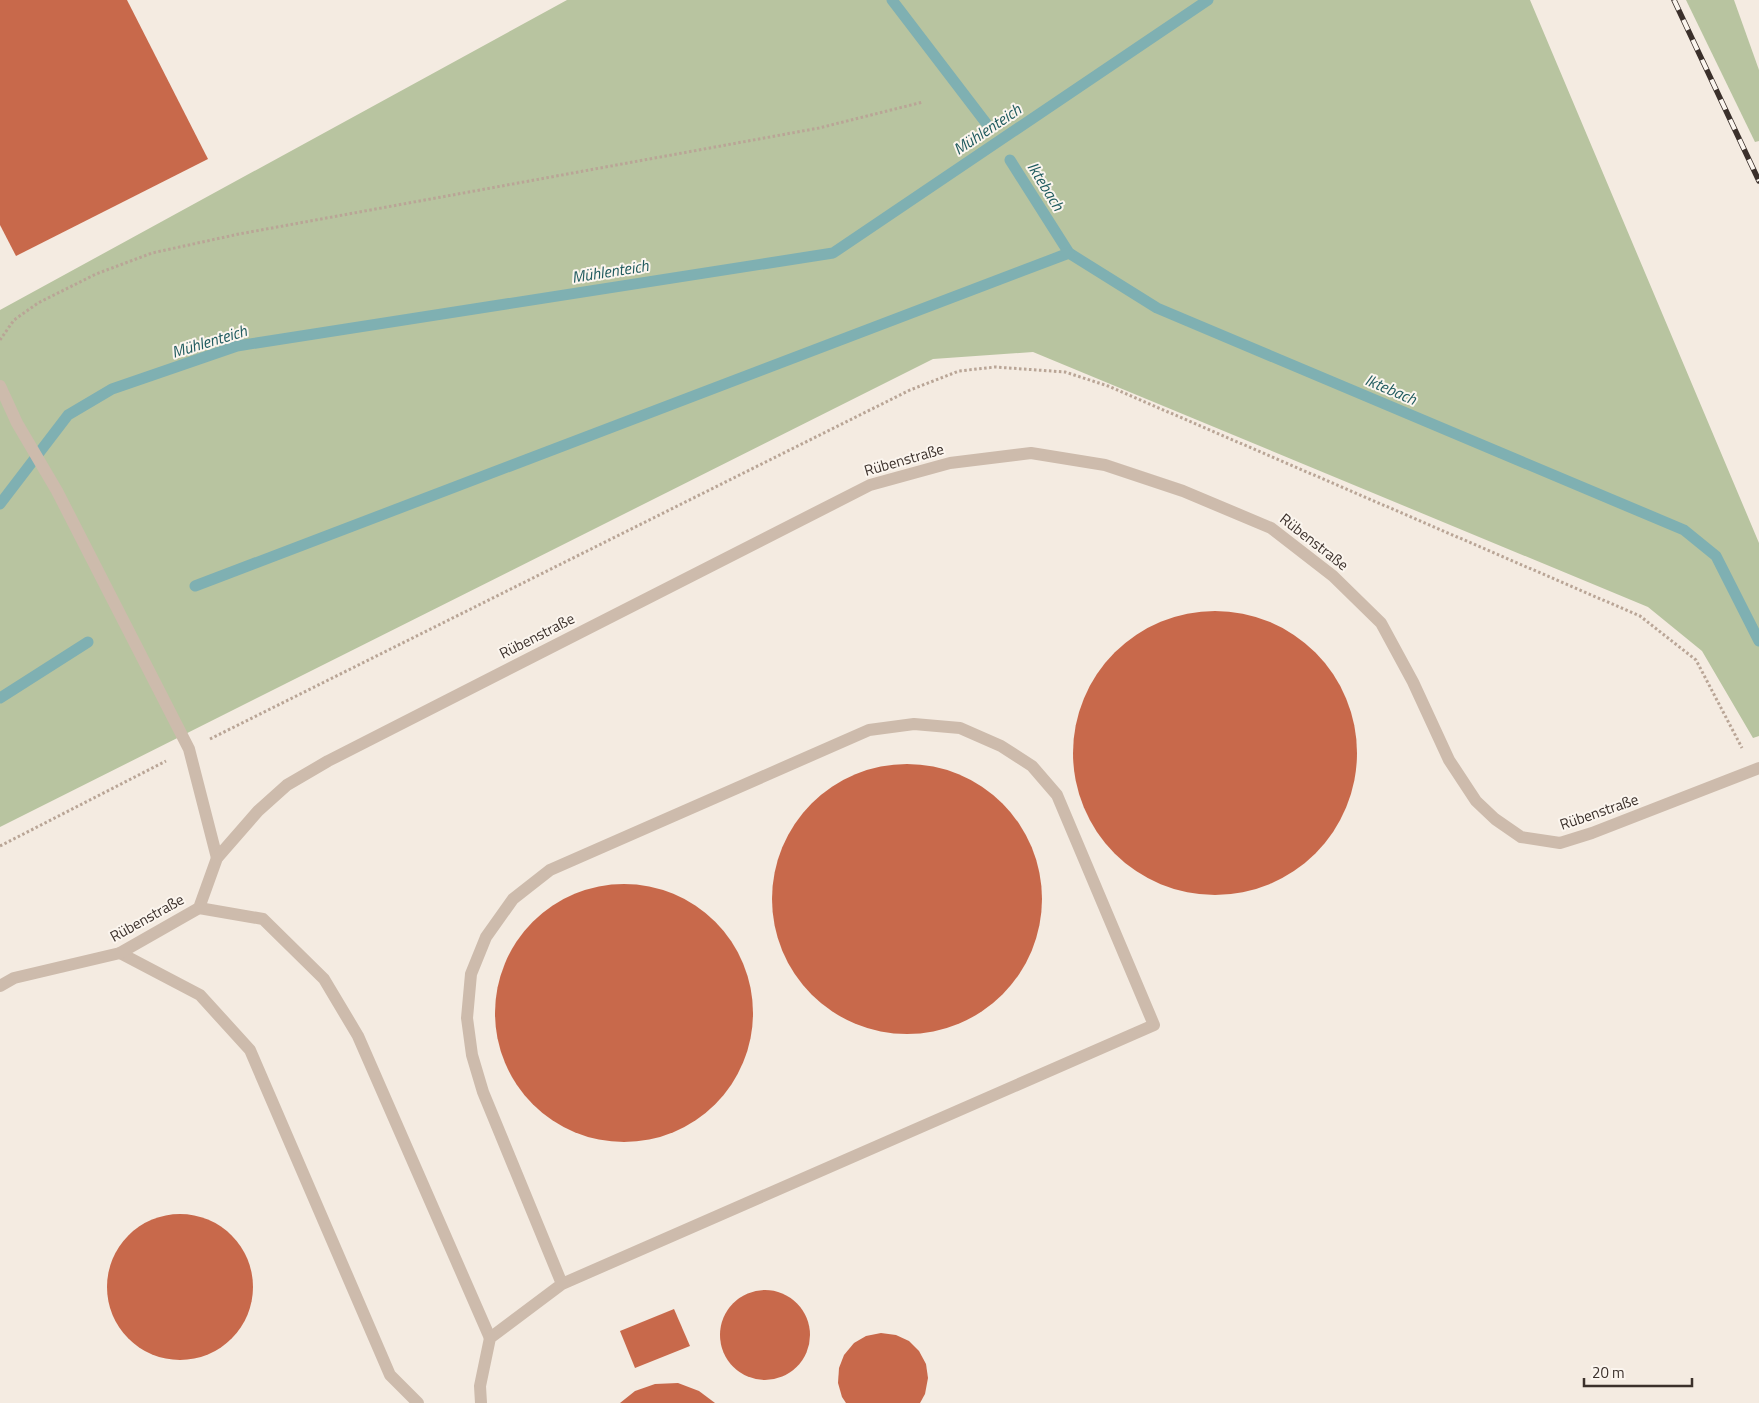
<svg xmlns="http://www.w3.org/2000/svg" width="1759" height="1403" viewBox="0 0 1759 1403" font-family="'Titillium Web',sans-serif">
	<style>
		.green { fill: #b8c4a0 }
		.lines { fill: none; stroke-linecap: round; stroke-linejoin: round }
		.stream { stroke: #7fb0b2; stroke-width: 11 }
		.building { fill: #c8694b }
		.path { stroke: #b9a596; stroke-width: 3; stroke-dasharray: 2.5 2.5; stroke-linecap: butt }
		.service { stroke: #cdbbac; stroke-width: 12 }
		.minor { stroke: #cdbbac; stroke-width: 12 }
		.rail-casing { stroke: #3b302b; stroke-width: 5.5 }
		.rail { stroke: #fbf5ee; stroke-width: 4; stroke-dasharray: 11; stroke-linecap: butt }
		.labels { text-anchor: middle; stroke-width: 4; stroke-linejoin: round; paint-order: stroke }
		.street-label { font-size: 15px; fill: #3b302b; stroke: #fbf5ee }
		.water-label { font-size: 16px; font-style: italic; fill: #1f5a5e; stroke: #fbf5ee }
	</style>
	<rect width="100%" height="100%" fill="#f4ebe1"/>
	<g class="green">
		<polygon points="567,0 1530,0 1759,543 1759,736 1753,738 1702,651 1648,607 1033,352 933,359 0,827 0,310"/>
		<polygon points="1686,0 1734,0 1759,70 1759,141 1755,142"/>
	</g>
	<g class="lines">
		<g class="stream">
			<polyline points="892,0 986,123"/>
			<polyline points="1010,160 1069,253 1157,308 1684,530 1716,556 1759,641"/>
			<polyline points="0,504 68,415 112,389 237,346 833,253 1208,0"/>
			<polyline points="195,586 1069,253"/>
			<polyline points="0,698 88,642"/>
		</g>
	</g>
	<g class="building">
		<polygon points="0,0 127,0 208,159 16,256 0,225"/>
		<circle cx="1215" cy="753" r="142"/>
		<circle cx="907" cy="899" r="135"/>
		<circle cx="624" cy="1013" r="129"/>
		<circle cx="180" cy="1287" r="73"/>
		<circle cx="765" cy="1335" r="45"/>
		<polygon points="674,1309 690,1346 635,1368 620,1331"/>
		<polygon points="881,1333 896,1335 909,1341 919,1351 926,1364 928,1378 925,1394 920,1403 846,1403 842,1397 838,1383 839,1368 844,1355 854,1343 866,1336"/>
		<polygon points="678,1383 699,1391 715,1403 620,1403 635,1391 655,1384"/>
	</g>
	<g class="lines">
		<g class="path">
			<polyline points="0,340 14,320 38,303 96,274 152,253 239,234 819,128 923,102"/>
			<polyline points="210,739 910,390 959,371 995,367 1065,372 1108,386 1640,616 1696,660 1742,748"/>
			<polyline points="0,846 166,761"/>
		</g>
		<g class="service">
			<polyline points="0,386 17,423 57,491 189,749 217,858"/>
			<polyline points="199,908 263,919 324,979 358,1036 490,1338"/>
			<polyline points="120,953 200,995 250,1050 390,1375 418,1403"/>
			<polyline points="481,1403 480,1386 490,1338 562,1284 1154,1025 1057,795 1032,766 1001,746 960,728 914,724 869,730 550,870 513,899 486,937 471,974 467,1018 472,1055 483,1092 562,1284"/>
		</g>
		<polyline class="minor" points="0,986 14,978 120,953 199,908 217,858 258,811 287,785 328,761 870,485 950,463 1031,453 1105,465 1183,491 1271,528 1333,576 1381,623 1413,682 1449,760 1476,801 1495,819 1521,837 1560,843 1592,833 1759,768"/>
		<g class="rail-casing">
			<polyline id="rail" points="1674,0 1759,181"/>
		</g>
		<use href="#rail" class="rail"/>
	</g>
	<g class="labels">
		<g class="street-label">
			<text transform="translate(904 460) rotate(-16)" y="5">Rübenstraße</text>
			<text transform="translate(1314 542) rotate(38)" y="5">Rübenstraße</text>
			<text transform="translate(537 636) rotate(-27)" y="5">Rübenstraße</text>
			<text transform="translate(1599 812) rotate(-19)" y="5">Rübenstraße</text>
			<text transform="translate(147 918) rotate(-29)" y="5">Rübenstraße</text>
		</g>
		<g class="water-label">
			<text transform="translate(987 129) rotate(-34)" y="6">Mühlenteich</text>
			<text transform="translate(1046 186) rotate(58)" y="6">Iktebach</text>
			<text transform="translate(610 271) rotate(-9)" y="6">Mühlenteich</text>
			<text transform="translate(209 341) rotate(-17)" y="6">Mühlenteich</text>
			<text transform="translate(1391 389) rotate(23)" y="6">Iktebach</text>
		</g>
	</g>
	<path d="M1584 1378v8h108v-8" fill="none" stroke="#3b302b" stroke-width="2.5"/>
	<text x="1592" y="1378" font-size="15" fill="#3b302b" stroke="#fbf5ee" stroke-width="4" paint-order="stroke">20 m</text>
</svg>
